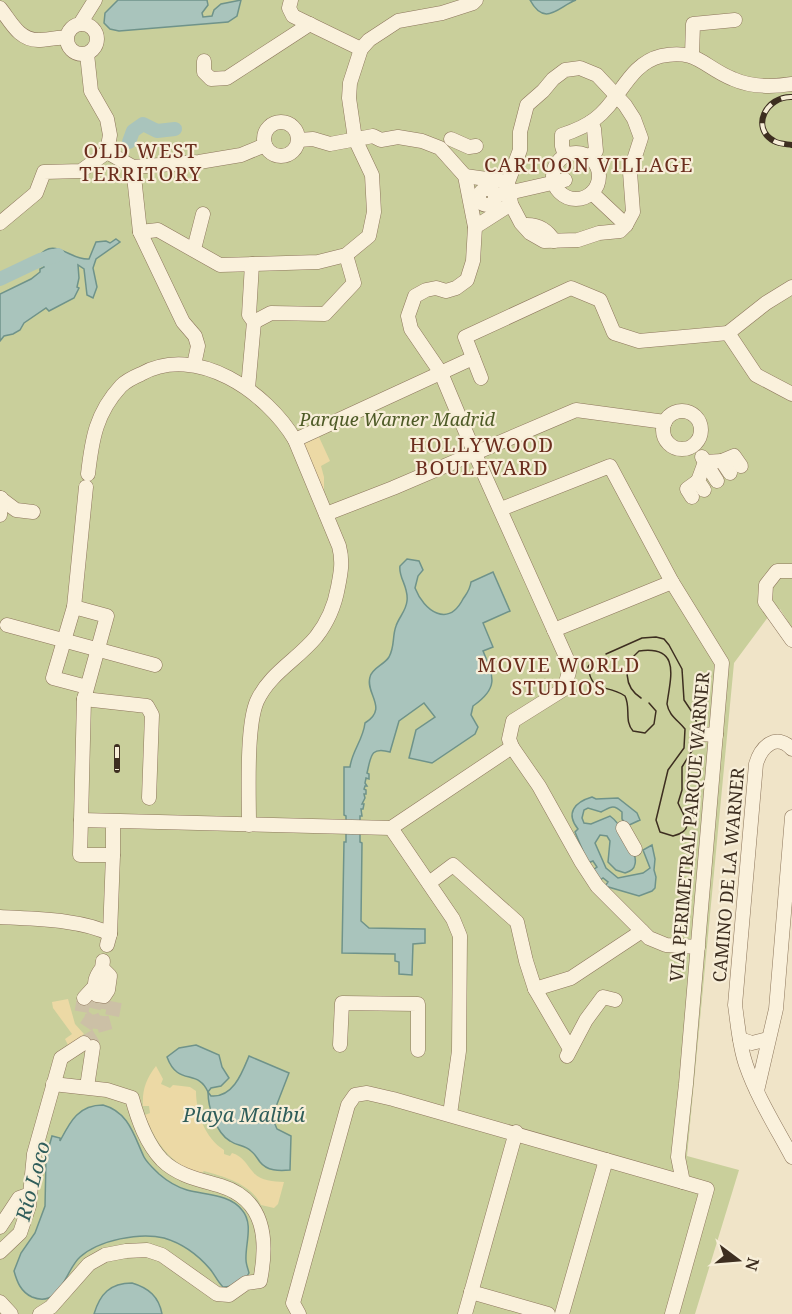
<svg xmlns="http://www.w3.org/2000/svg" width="792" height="1314" viewBox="0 0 792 1314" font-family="'Noto Serif',serif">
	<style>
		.green { fill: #c9cf9b }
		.sand { fill: #ecd9a5 }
		.water { fill: #a9c4bc; stroke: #6f938a; stroke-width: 1.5 }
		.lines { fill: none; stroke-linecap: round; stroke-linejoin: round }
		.canal { stroke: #a9c4bc; stroke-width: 14 }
		.minor-tunnel { stroke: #ccc0a6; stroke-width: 14; stroke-dasharray: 14 7; stroke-linecap: butt }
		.minor-casing { stroke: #8d765c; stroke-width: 15 }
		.minor { stroke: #faf1dc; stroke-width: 14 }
		.tram { stroke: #3d2e20; stroke-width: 1.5 }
		.rail-casing { stroke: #3d2e20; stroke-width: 6 }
		.rail { stroke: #f7eed8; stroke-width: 4; stroke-dasharray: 11; stroke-linecap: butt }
		.labels { text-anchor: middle; stroke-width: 4.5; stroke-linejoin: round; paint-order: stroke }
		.park-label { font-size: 18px; font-style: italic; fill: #4d5a26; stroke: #f7eed8 }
		.street-label { font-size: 18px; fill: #3d2e20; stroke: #f7eed8 }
		.neighbourhood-label { font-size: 20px; letter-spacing: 1.5px; fill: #6b2e1e; stroke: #f7eed8 }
		.water-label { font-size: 20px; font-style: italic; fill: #2f5d5a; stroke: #f7eed8 }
	</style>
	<rect width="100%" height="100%" fill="#f0e4c8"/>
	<polygon class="green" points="0,0 792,0 792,628 780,609 771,613 734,663 687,1156 739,1170 695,1314 0,1314"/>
	<g class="sand">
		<polygon points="319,437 330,461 321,466 324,477 324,493 304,448 304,444"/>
		<polygon points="68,999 75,1024 84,1034 69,1047 65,1039 72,1034 53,1008 52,1002"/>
		<path d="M156,1066L163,1079L161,1084L170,1088L173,1085L190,1087L196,1091C196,1113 205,1138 224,1150V1154L230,1156L232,1153C244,1157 245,1163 253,1172C260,1181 273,1181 284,1182L278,1204L274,1208L261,1205C251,1184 225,1177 204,1171L199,1175C169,1161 157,1145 145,1115L150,1113L149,1106H143C142,1090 146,1079 156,1066Z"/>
	</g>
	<g class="water">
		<polygon points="118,0 207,0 208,5 202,13 203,17 212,16 214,10 221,4 241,0 237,16 228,22 119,31 110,29 104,23 105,13"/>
		<path d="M530,0H576C559,6 545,28 530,0Z"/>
		<path d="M116,239L120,242L96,259L93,268L97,287L93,298L87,295L84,269L78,265L79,278L77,287L79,288L74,298L49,311L46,308L24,323L20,330L13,334L4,336L0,341V294L31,279L40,272V269L44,267L39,258L37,259C53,234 70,261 89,259L96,242L106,241L110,243Z"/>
		<path d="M407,559L419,561L423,570L418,576L415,588C424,611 448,628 463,599C467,593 470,590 471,582L493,572L510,611L483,623L493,647L483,651C494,677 499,688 473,706L471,715L478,727L475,734L432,763L409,758L416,730L435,717L424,703L399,721L390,752C370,746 371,757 367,773L369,774V779L366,778L365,783L367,786H365L364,789L366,790V794H364L365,798L362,804H364L363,809H361L362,816H360V842L362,843L361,921L369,928L425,929V943L413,944L412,975L399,974V962L395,961V954L342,953L344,842H346V816L344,815V767H350C352,751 363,740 365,723C389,708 365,694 370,677C372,668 384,665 389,657C395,646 392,637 396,626C399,617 406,611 407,601C409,587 398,577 400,566Z"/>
		<path d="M592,797L596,799L618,798L637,813L640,820L627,826L622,819V812C613,804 611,807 601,812L588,808L584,810L582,818L584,823L591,824L610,816C619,822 638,853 635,864C634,870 630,871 625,873L616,870L608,862L610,841L607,836L600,835L595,843L606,868L618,878L643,873L650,868L643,850L652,845L655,859L654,870L656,877L655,888L652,891L639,896L605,886L608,882L603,878L599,881L593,870L597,867L593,861L588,863L575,832L578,829C565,813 575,802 592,797Z"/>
		<path d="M196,1045L219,1055L222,1067L229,1078L221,1086L211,1088L208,1092C198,1068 178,1087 167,1057L179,1048Z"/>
		<path d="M249,1056L289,1073L272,1117L277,1129L291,1136L290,1170C279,1171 267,1171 260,1162C257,1158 255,1154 251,1151C245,1145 237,1146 230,1141C216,1133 208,1107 208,1092L211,1096C233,1098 242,1073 249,1056Z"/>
		<path d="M103,1105C129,1112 134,1136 144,1157C147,1163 154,1169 159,1174C167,1181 177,1187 187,1190C205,1195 230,1194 242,1210C254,1224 245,1244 246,1260C246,1264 248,1269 249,1273C244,1282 233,1287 223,1287C217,1281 215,1275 210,1269C198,1255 181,1243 164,1238C140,1232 99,1240 80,1257C65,1270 61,1309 32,1297C21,1292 17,1282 14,1271L21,1253L35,1233L45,1206L46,1157L52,1136L60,1138V1141C70,1122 78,1105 103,1105Z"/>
		<path d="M132,1283C149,1288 159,1297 162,1314H94C100,1294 110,1283 132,1283Z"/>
	</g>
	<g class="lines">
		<g class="canal">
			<polyline points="129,142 133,131 143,124 157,131 175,129"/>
			<polyline points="0,279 40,260 58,255"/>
		</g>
		<g class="minor-tunnel">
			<polyline points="97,995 92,1016 97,1026"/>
			<polyline points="84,998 81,1015 97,1026"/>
			<polyline points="97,1026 111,1022 115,1001"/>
			<polyline points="84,1043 97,1035 104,996"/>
		</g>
		<g class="minor-casing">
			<g id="minor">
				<polyline points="291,0 289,8 293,16 361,49"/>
				<path d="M0,8C11,22 19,40 38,40C48,40 57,37 66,38"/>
				<circle cx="82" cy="39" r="15"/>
				<polyline points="80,24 95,0"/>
				<polyline points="692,55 693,24 735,20"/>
				<polyline points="204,61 204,72 211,79 227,78 310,24"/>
				<polygon points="580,68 597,75 625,105 634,119 641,138 630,172 633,212 626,225 620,231 599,233 578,240 544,241 530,233 521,223 511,204 508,182 520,150 520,132 527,105 543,91 553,79 565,70"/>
				<circle cx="281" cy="139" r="17"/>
				<polyline points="451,139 469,147 476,146"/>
				<polyline points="299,140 313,139 330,144 373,136 381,140 398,137 422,141 440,148 465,176 475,227 473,261 467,280 456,288 446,291 436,288 426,290 415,296 408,316 411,329 441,373 475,454 567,659 569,672 564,689 513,721 509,739 512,747 539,786 582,863 597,886 649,938 666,945 698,947"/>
				<polyline points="107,152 133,167 199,162 241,155 265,145"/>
				<circle cx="576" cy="176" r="23"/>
				<path d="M565,156L562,146V135C574,131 585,127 595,119C620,101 628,64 661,56C697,48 703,67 733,79C751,87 773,87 792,84"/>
				<polyline points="588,157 596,151 594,129 591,122"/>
				<polyline points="133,167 140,232 183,322 195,336 198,346 194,365"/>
				<polyline points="465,176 508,182"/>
				<circle cx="487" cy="197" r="8"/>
				<polyline points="592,193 626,225"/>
				<polyline points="495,196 565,180"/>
				<polyline points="0,223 36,193 44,172 81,171 107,152 110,135 107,119 91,91 87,54"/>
				<path d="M524,225C538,224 547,229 554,241"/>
				<polyline points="475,227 511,204"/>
				<polyline points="140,232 158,230 220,265 318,262 346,255 369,236 374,212 372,175 355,139 349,98 350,83 361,49 369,40 398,21 442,13 473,3 476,0"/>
				<polyline points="194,249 203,214"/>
				<polyline points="792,287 766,303 728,333 756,375 792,394"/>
				<polyline points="254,322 271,313 325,314 354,283 346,255"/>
				<polyline points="481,378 465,337 571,288 600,300 614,333 639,341 728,333"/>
				<polyline points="248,388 254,322 249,315 252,264"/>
				<circle cx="682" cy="430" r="19"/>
				<polyline points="702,457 717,481"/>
				<polyline points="722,461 734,456 741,466"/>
				<path d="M88,474C92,439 96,413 121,386C126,381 134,377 141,374C196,343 267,392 295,440L473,358"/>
				<polyline points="704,490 698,481 705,462 722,461 730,473"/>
				<polyline points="692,497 687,489 698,481"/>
				<polyline points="0,498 16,510 33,512"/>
				<polyline points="501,509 610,466 672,582 722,663 686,1084 678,1157 683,1182 707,1189 672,1314"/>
				<polyline points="326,514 393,488 576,410 665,422"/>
				<polyline points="0,515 1,498"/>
				<polyline points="792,571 777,571 766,585 765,602 792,640"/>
				<polyline points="74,607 86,487"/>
				<polyline points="7,625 155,665"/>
				<polyline points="554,630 672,582"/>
				<polyline points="84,699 147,706 152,715 149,798"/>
				<polyline points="699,734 716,735"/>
				<path d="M792,749C776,732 761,747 756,764L735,1005C738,1025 739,1045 746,1065C757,1097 776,1127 792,1157"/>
				<polyline points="81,820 84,699 107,616 74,607 53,678 87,687"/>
				<polyline points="113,821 113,855 80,855 81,820 391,828 512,747"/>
				<path d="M249,825C249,795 246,726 257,701C270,673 297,660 316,637C327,623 335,604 338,587C341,572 343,561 339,546L295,440"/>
				<polyline points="391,828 453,919 460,936 459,1051 450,1114"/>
				<polyline points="623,828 635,849"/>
				<polyline points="429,883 453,865 517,922 526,961 535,989 570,1049"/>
				<path d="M0,917C32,919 82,919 110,934"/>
				<polyline points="107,945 110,934 113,855"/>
				<path d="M102,968C95,977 93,984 97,995L104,996L108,990L110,976L102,968L103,961"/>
				<polyline points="535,989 571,978 642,931"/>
				<polyline points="84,998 94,987"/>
				<polyline points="740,1039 752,1043 768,1039"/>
				<polyline points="340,1045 342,1003 418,1004 418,1050"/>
				<polyline points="567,1056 586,1020 603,997 615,1000"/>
				<polyline points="87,1087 93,1047"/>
				<polyline points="757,1091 776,1009 792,817"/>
				<polyline points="0,1227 19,1198 30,1194"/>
				<polyline points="0,1252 20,1233 29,1206 34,1154 61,1058 84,1043"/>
				<polyline points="471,1292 548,1314"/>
				<polyline points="0,1302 11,1314"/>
				<path d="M40,1314L51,1307L89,1264L105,1255L126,1251L147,1250L162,1255L217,1294L229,1295L246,1283L260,1281C268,1241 266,1200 221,1186C201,1180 178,1176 162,1160C146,1143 138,1120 132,1098L107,1090L53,1084"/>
				<polyline points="299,1314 293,1303 348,1105 355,1095 367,1093 393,1099 683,1182"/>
				<polyline points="465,1314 516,1132"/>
				<polyline points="562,1314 606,1160"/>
			</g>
		</g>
		<use href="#minor" class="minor"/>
		<g class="tram">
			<path d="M606,654L642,638L656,637L664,639L669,645L682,669L684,700L694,715L699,729L698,741L682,767V790L678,803C684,817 697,830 673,836L660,832L656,820L668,770L684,748L685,729C678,720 669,716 667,704C670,679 682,645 639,651C622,665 624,687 641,698"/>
			<path d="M593,660L588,667C592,695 606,683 625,696C631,708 624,721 633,731L645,733L654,724L656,711L649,703"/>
		</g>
		<g class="rail-casing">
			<g id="rail">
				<path d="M792,97C766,96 750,128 774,141C779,144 786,144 792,145"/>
				<polyline points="117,747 117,770"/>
			</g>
		</g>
		<use href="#rail" class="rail"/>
	</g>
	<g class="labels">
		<g class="park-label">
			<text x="397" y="426">Parque Warner Madrid</text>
		</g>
		<g class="street-label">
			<text transform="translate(690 827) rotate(-85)" y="6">VIA PERIMETRAL PARQUE WARNER</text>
			<text transform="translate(729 875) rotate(-85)" y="6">CAMINO DE LA WARNER</text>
		</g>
		<g class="neighbourhood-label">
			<text x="141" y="158">OLD WEST<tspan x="141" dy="23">TERRITORY</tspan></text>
			<text x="589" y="172">CARTOON VILLAGE</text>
			<text x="482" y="452">HOLLYWOOD<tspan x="482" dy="23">BOULEVARD</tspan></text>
			<text x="559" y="672">MOVIE WORLD<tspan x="559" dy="23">STUDIOS</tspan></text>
		</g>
		<g class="water-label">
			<text x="244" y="1122">Playa Malibú</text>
			<text transform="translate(33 1181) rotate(-75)" y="7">Río Loco</text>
		</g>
	</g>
	<g transform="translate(738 1260) rotate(106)" stroke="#f7eed8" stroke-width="4.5" paint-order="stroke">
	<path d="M0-4.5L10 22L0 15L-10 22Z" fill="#3d2e20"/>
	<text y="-9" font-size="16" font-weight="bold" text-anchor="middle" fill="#3d2e20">N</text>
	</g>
</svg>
